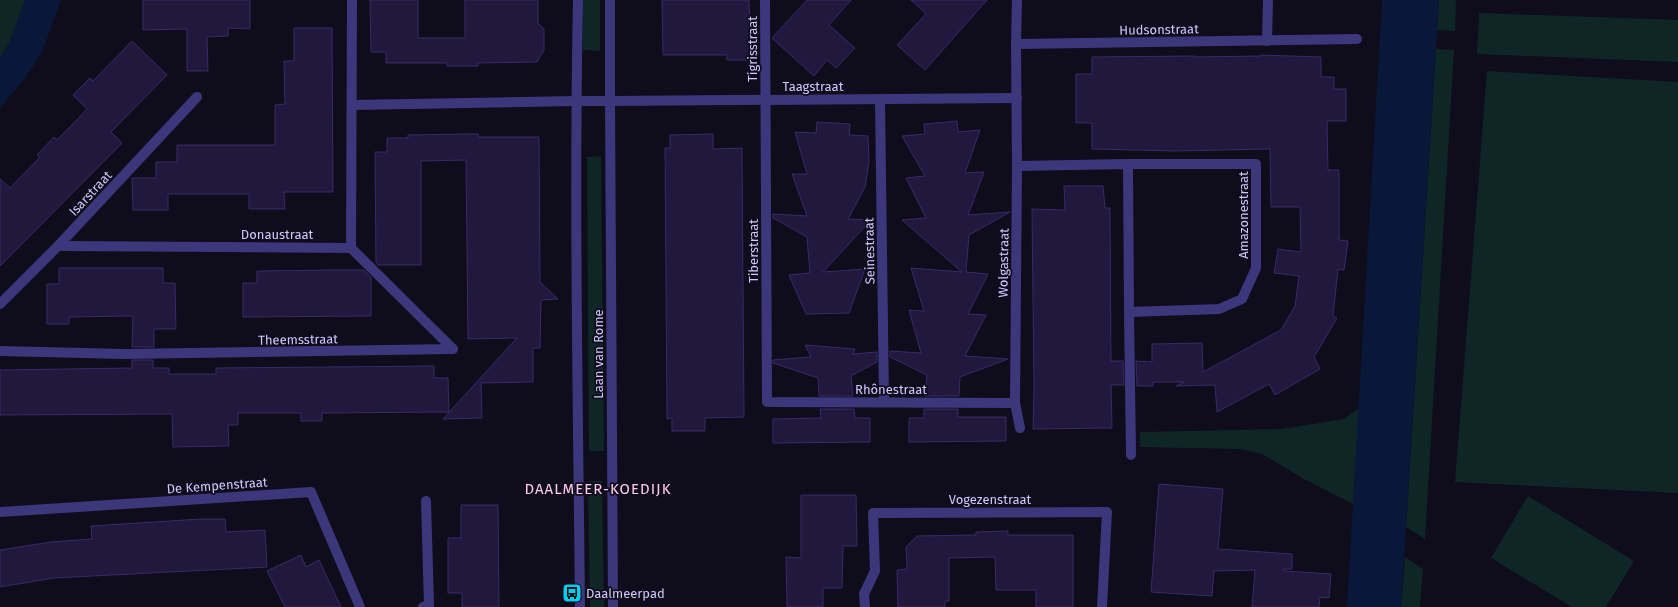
<svg xmlns="http://www.w3.org/2000/svg" width="1678" height="607" viewBox="0 0 1678 607" font-family="'Fira Sans',sans-serif">
	<style>
		.green { fill: #0f2626 }
		.water { fill: #091838 }
		.building { fill: #21183d; stroke: #392a69 }
		.lines { fill: none; stroke-linecap: round; stroke-linejoin: round }
		.pedestrian { stroke: #3c377b; stroke-width: 10 }
		.minor { stroke: #3c377b; stroke-width: 10 }
		.tertiary { stroke: #3c377b; stroke-width: 10 }
		.labels { text-anchor: middle; stroke-width: 3.5; stroke-linejoin: round; paint-order: stroke }
		.street-label { font-size: 13px; fill: #d0c8fe; stroke: #0f0c1c }
		.poi-label { font-size: 13px; fill: #d0c8fe; stroke: #0f0c1c; text-anchor: start }
		.quarter-label { font-size: 15px; letter-spacing: 1px; fill: #fecae9; stroke: #0f0c1c }
	</style>
	<rect width="100%" height="100%" fill="#0f0c1c"/>
	<g class="green">
		<polygon points="0,0 25,0 9,44 0,57"/>
		<polygon points="583,0 600,0 600,51 583,50"/>
		<polygon points="1439,0 1456,0 1455,31 1437,30"/>
		<polygon points="1479,13 1678,20 1678,62 1477,54"/>
		<polygon points="1436,49 1454,50 1425,539 1406,527"/>
		<polygon points="1487,71 1678,82 1678,493 1455,482"/>
		<polygon points="601,156 604,451 589,451 587,157"/>
		<polygon points="1359,408 1353,504 1304,479 1262,454 1241,449 1140,447 1140,432 1283,429 1344,419"/>
		<polygon points="588,481 602,481 604,607 590,607"/>
		<polygon points="1528,496 1634,561 1606,607 1572,607 1491,558"/>
		<polygon points="1405,557 1423,569 1420,607 1401,607"/>
	</g>
	<g class="water">
		<polygon points="25,0 61,0 43,50 27,76 0,108 0,57 9,44"/>
		<polygon points="1382,0 1439,0 1436,49 1401,607 1347,607"/>
	</g>
	<g class="building">
		<polygon points="143,0 250,0 250,29 228,28 228,36 207,37 208,71 187,71 187,29 143,30"/>
		<polygon points="370,0 418,0 418,38 465,38 465,0 538,0 538,23 544,29 544,50 537,62 478,63 478,66 447,66 447,63 386,63 386,52 371,52"/>
		<polygon points="662,0 749,0 751,60 727,60 727,55 663,55"/>
		<polygon points="807,0 851,0 829,25 855,48 836,68 827,60 814,76 772,38"/>
		<polygon points="911,0 987,0 925,70 897,45 926,14"/>
		<polygon points="294,28 332,28 333,192 284,192 285,209 249,209 249,194 168,194 168,210 133,210 132,178 156,178 156,162 177,162 177,145 275,145 275,105 285,104 284,61 294,61"/>
		<polygon points="132,41 167,75 111,132 122,143 0,266 0,179 10,188 40,157 37,155 54,137 57,140 72,125 87,109 73,95 90,78 93,81"/>
		<polygon points="1261,55 1321,57 1321,77 1334,77 1334,89 1346,89 1346,121 1327,121 1328,170 1339,170 1339,240 1348,241 1344,270 1338,269 1333,316 1337,318 1314,357 1320,369 1275,395 1269,384 1217,412 1215,385 1176,386 1184,382 1153,382 1153,386 1137,386 1136,361 1152,362 1152,344 1202,343 1203,372 1281,330 1295,306 1299,276 1274,273 1278,249 1301,252 1300,207 1271,207 1270,149 1175,151 1092,149 1092,123 1076,123 1076,74 1092,74 1092,57 1195,56 1195,57 1261,56"/>
		<polygon points="957,121 958,132 980,130 965,173 984,172 968,215 1010,212 969,235 966,272 988,274 968,314 986,315 965,356 1008,359 960,377 959,396 925,396 927,375 890,357 890,351 921,353 909,310 924,311 911,268 962,272 902,220 926,218 906,178 925,176 902,136 925,134 924,124"/>
		<polygon points="817,122 850,124 849,135 868,136 869,162 865,187 848,219 871,220 823,272 865,269 849,313 806,314 789,275 810,273 807,237 773,218 773,214 807,216 792,174 807,174 795,132 816,133"/>
		<polygon points="466,134 478,134 479,137 539,137 540,282 558,299 541,300 540,348 533,348 533,382 481,383 482,418 443,419 517,338 468,339 466,160 421,161 421,265 378,265 376,263 375,152 387,152 387,138 408,138 408,135"/>
		<polygon points="713,134 713,149 742,148 744,417 705,418 705,431 672,431 672,418 667,419 665,148 670,148 670,135"/>
		<polygon points="1064,186 1103,186 1105,208 1110,208 1111,361 1123,361 1124,385 1111,385 1112,428 1033,429 1034,386 1032,209 1065,210"/>
		<polygon points="59,268 163,268 163,283 175,283 176,329 154,329 154,347 132,347 133,316 69,317 69,324 47,324 47,284 59,284"/>
		<polygon points="334,270 364,270 371,277 371,316 243,317 243,283 257,283 257,271"/>
		<polygon points="805,345 855,349 853,354 877,352 877,362 851,376 853,396 819,396 818,378 773,363 773,360 811,357"/>
		<polygon points="132,360 153,360 153,368 169,368 169,374 216,374 216,368 434,366 434,378 448,378 449,412 322,413 322,421 301,421 301,413 238,413 238,425 228,425 229,446 173,447 172,414 0,415 0,370 132,368"/>
		<polygon points="820,409 854,409 855,418 870,418 870,442 773,443 773,419 821,418"/>
		<polygon points="924,409 958,409 958,417 1006,417 1006,441 909,442 909,418 924,418"/>
		<polygon points="1159,484 1223,489 1218,549 1292,554 1292,569 1284,569 1284,571 1331,574 1329,598 1320,597 1319,607 1252,607 1255,570 1214,571 1212,596 1151,592"/>
		<polygon points="801,495 856,495 857,546 843,546 842,588 823,588 823,607 787,607 786,557 801,558"/>
		<polygon points="461,505 498,505 499,607 462,607 462,593 448,593 448,538 461,538"/>
		<polygon points="201,519 225,519 226,532 265,530 267,567 54,578 0,587 0,550 51,542 92,539 91,526"/>
		<polygon points="1008,531 1008,535 1073,535 1073,607 1036,607 1036,590 996,590 995,557 949,558 949,601 945,601 945,607 898,607 897,570 907,569 906,547 917,536 976,535 976,532"/>
		<polygon points="301,555 306,567 319,560 341,607 285,607 267,571"/>
	</g>
	<g class="lines">
		<polyline class="pedestrian" points="1129,312 1131,455"/>
		<g class="minor">
			<polyline points="765,0 767,402 1015,403"/>
			<polyline points="1267,41 1268,0"/>
			<polyline points="1016,44 1017,0"/>
			<polyline points="880,100 884,402"/>
			<polyline points="610,101 1017,98"/>
			<polyline points="352,105 576,101"/>
			<polyline points="1017,166 1128,164 1256,164 1256,268 1242,299 1219,309 1129,312 1128,164"/>
			<polyline points="58,246 351,248 352,0"/>
			<polyline points="351,248 453,349"/>
			<polyline points="0,304 58,246 197,97"/>
			<polyline points="0,351 125,354 453,349"/>
			<polyline points="1020,428 1015,403 1017,166 1016,44 1357,39"/>
			<polyline points="0,512 311,492 360,607"/>
			<polyline points="423,607 429,605 426,501"/>
			<polyline points="865,607 864,594 875,571 873,513 1107,512 1102,607"/>
		</g>
		<g class="tertiary">
			<path d="M578,0C574,202 578,405 580,607"/>
			<polyline points="610,0 610,101 613,607"/>
			<polyline points="576,101 610,101"/>
		</g>
	</g>
	<defs>
		<g id="bus-square" transform="scale(1)"><rect x="-9" y="-9" width="18" height="18" rx="4" fill="#04ceee" stroke="#0f0c1c"/><path d="M-5-6H5V4H4V6H2V4H-2V6H-4V4H-5ZM-3.5-4V0h7V-4ZM-3.5 1.2v1.5H-2V1.2ZM2 1.2v1.5H3.5V1.2Z" fill="#111"/></g>
	</defs>
	<g fill-rule="evenodd">
		<use href="#bus-square" x="572" y="593"/>
	</g>
	<g class="labels">
		<g class="street-label">
			<text transform="translate(1159 29) rotate(-1)" y="5">Hudsonstraat</text>
			<text transform="translate(752 49) rotate(-90)" y="5">Tigrisstraat</text>
			<text x="813" y="91">Taagstraat</text>
			<text transform="translate(90 193) rotate(-47)" y="5">Isarstraat</text>
			<text transform="translate(1243 215) rotate(-90)" y="5">Amazonestraat</text>
			<text x="277" y="239">Donaustraat</text>
			<text transform="translate(753 251) rotate(-90)" y="5">Tiberstraat</text>
			<text transform="translate(869 251) rotate(-91)" y="5">Seinestraat</text>
			<text transform="translate(1003 263) rotate(-89)" y="5">Wolgastraat</text>
			<text transform="translate(298 339) rotate(-1)" y="5">Theemsstraat</text>
			<text transform="translate(598 354) rotate(-90)" y="5">Laan van Rome</text>
			<text x="891" y="394">Rhônestraat</text>
			<text transform="translate(217 485) rotate(-4)" y="5">De Kempenstraat</text>
			<text x="990" y="504">Vogezenstraat</text>
		</g>
		<g class="poi-label">
			<text x="586" y="598">Daalmeerpad</text>
		</g>
		<g class="quarter-label">
			<text x="598" y="494">DAALMEER-KOEDIJK</text>
		</g>
	</g>
</svg>
